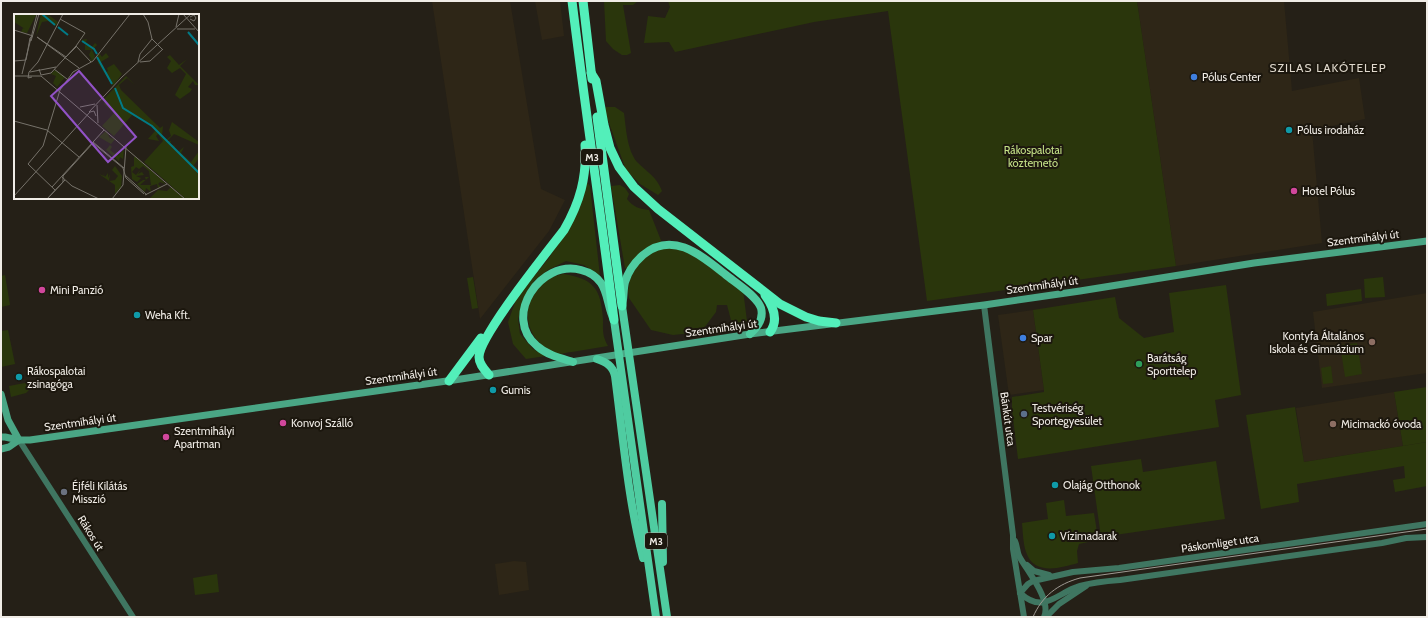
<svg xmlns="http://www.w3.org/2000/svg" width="1428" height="618" viewBox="0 0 1428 618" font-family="Cabin,sans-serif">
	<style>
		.built { fill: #2e2617 }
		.green { fill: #2a360c }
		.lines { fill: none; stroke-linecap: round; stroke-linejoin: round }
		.tertiary { stroke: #3f7661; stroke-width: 6 }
		.secondary { stroke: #4aa685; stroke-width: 7 }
		.primary { stroke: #4fcca1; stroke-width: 8 }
		.motorway { stroke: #53efba; stroke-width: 9 }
		.tram { stroke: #9f9a93; stroke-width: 1 }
		.shop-dot { fill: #3f7fe0; stroke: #1c170e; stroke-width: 1.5 }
		.culture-dot { fill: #0f9aa8; stroke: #1c170e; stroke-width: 1.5 }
		.hotel-dot { fill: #d1479c; stroke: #1c170e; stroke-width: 1.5 }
		.education-dot { fill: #8d6e63; stroke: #1c170e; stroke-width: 1.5 }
		.leisure-dot { fill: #2e9e5b; stroke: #1c170e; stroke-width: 1.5 }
		.service-dot { fill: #5c6f8a; stroke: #1c170e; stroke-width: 1.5 }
		.worship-dot { fill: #6b7280; stroke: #1c170e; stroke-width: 1.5 }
		.labels { text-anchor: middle; stroke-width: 4; stroke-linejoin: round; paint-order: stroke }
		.shield { fill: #1c170e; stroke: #b0aca5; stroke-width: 1 }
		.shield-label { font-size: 10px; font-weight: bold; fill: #f0ece6 }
		.poi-label { font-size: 11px; fill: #f0ece6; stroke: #1c170e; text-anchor: start }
		.park-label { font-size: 11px; fill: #c4e187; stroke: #1c170e }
		.street-label { font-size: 11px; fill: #f0ece6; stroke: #1c170e }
		.neighbourhood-label { font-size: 12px; letter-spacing: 1px; fill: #dfd8cc; stroke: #1c170e }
		.inset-river { fill: none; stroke: #017a86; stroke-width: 2 }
		.inset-road { fill: none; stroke: #76726a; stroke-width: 1 }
		.view { fill: #9252c7; fill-opacity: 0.15; stroke: #9252c7; stroke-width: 2 }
		.inset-edge { fill: none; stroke: #f0ece6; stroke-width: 2 }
	</style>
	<rect width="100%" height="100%" fill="#252017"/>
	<g class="built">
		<polygon points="432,1 510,1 541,189 565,200 549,231 480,319"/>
		<polygon points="535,1 560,1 564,36 542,40"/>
		<polygon points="1137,1 1284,1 1292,91 1359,78 1365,119 1312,130 1322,243 1176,266"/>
		<polygon points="1427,293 1427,373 1322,388 1313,312"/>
		<polygon points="1033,310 1044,390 1009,395 998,315"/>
		<polygon points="1394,392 1403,446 1304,462 1296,408"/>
		<polygon points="514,561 526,562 529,590 499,595 495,564"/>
	</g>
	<g class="green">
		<polygon points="604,1 638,1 633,5 623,5 631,53 627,55 622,55 613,49 606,41"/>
		<polygon points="668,1 1137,1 1176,266 927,301 888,11 814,22 675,52 669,42 644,43 648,16 665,18 670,7"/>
		<path d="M607,107H615L624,113C626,128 627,150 637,162C647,172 657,177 662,191L658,195L640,184L626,170L605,112L604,108Z"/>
		<polygon points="586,181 590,186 600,276 584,265 566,261 548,270 534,281 525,299 518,319 520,334 533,349 546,356 526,359 513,344 508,322 517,297 549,258 578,211"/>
		<path d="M620,185L625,188L629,194L627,199C633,207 640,209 649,210L662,243C646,250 635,253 628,269L625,268L611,186Z"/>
		<polygon points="676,247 691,252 743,290 747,321 732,324 727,305 717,305 716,312 701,332 673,335 651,330 629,298 628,291 630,278 643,256 659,249"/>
		<path d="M564,274C594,279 601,289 603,319C603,330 602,336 608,346C596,348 584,350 572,352C568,352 563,354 559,354C554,353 547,349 543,346C515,322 528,278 564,274Z"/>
		<polygon points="5,275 10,305 1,307 1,276"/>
		<polygon points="473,277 478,308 472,309 467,278"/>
		<polygon points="1383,277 1385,297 1365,298 1364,279"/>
		<polygon points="1226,285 1241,395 1215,400 1219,427 1018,459 1012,410 1012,397 1044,392 1044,390 1033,310 1115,297 1119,318 1144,338 1174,332 1169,293"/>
		<polygon points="1361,289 1362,301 1327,306 1326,294"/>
		<polygon points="8,330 15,364 1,367 1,331"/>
		<polygon points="1357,343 1362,374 1345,377 1340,345"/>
		<polygon points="1331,366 1333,383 1323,384 1321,368"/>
		<polygon points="30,382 31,388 26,393 11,397 9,386"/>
		<polygon points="1427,387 1427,442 1403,446 1394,392"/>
		<polygon points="1295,407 1304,462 1427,442 1427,486 1395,492 1393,480 1405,478 1404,466 1297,484 1299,502 1261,509 1246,415"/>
		<polygon points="1141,459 1143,472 1216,461 1225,519 1101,537 1091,466"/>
		<path d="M1064,500L1066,516L1094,513L1097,532L1088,542L1079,544L1077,551L1078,563C1060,568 1034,576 1026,552C1023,543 1023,533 1022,523L1048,519L1046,503Z"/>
		<polygon points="217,574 219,592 195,595 193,578"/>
	</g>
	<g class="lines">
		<g class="tertiary">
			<polyline points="984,305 1013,535 1013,549 1024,617"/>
			<polyline points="19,440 133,617"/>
			<path d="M1015,541C1017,545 1017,551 1019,556C1027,571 1052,600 1044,617"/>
			<polyline points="1027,565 1034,571 1049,575"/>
			<path d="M1020,593C1044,615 1056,593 1080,586C1094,582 1107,581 1120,580L1382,543L1406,538L1427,537"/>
			<polyline points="1020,593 1028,584 1033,581 1073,572 1119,568 1427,524"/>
			<polyline points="1046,617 1059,604 1086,586"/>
		</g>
		<g class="secondary">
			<polyline points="1,394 8,420 19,440"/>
			<polyline points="1,437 5,437 19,440 30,440 461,379 750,334 984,305 1080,291 1254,263 1427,241"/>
			<polyline points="1,449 9,447 19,440"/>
		</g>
		<g class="primary">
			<path d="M597,359C606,362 613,366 615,376C623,437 628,499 643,558"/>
			<path d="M573,362C560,358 547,355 537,346C502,317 540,259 581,270C589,272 596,276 601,283C608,293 608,308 614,320L656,617"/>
			<polyline points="662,504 663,562"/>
			<path d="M667,617L622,306C624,298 623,290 625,282C628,272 635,262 643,255C673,230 702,256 726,275C736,283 757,296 761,308C764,319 758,327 750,334"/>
		</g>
		<g class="motorway">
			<path d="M572,1C585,108 601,213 614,320"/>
			<polyline points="583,1 592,79"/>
			<polyline points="591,73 596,81 604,125 610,148 619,167 634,187 658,209 780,304 806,317 819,321 836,323"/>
			<polyline points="597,117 622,306"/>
			<path d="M765,295C773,306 779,320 770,332"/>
			<path d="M489,375C484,369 479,364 479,357C479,336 548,251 564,230C580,202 587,177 585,145"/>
			<polyline points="449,381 481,338"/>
		</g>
		<path class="tram" d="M1033,617C1042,596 1058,584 1080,578L1427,529"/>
	</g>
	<g class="shop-dot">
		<circle cx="1194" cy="77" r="4"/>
		<circle cx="1023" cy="338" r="4"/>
	</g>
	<g class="culture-dot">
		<circle cx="1289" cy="130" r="4"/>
		<circle cx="137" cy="315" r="4"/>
		<circle cx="19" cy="377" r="4"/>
		<circle cx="493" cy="390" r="4"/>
		<circle cx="1055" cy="485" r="4"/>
		<circle cx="1052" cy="536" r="4"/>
	</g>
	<g class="hotel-dot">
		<circle cx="1294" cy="191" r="4"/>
		<circle cx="42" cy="290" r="4"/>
		<circle cx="283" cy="423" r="4"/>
		<circle cx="166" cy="437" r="4"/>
	</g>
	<g class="education-dot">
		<circle cx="1372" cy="342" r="4"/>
		<circle cx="1333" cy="424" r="4"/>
	</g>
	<circle class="leisure-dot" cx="1139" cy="364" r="4"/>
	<circle class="service-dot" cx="1024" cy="414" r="4"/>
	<circle class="worship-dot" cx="64" cy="492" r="4"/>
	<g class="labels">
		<g class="shield">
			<rect x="581" y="149" width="22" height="16" rx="3"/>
			<rect x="645" y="533" width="22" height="16" rx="3"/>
		</g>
		<g class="shield-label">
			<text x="592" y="161">M3</text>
			<text x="656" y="545">M3</text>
		</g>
		<g class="poi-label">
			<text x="1202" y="81">Pólus Center</text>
			<text x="1297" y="134">Pólus irodaház</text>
			<text x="1302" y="195">Hotel Pólus</text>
			<text x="50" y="294">Mini Panzió</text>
			<text x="145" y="319">Weha Kft.</text>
			<text x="1364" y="340" text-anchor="end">Kontyfa Általános<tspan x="1364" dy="13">Iskola és Gimnázium</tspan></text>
			<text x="1031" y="342">Spar</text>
			<text x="1147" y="362">Barátság<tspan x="1147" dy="13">Sporttelep</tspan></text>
			<text x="27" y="375">Rákospalotai<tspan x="27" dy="13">zsinagóga</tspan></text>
			<text x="501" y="394">Gumis</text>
			<text x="1032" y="412">Testvériség<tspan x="1032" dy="13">Sportegyesület</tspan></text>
			<text x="291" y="427">Konvoj Szálló</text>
			<text x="1341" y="428">Micimackó óvoda</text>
			<text x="174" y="435">Szentmihályi<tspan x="174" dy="13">Apartman</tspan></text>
			<text x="1063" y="489">Olajág Otthonok</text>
			<text x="72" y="490">Éjféli Kilátás<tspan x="72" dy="13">Misszió</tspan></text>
			<text x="1060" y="540">Vízimadarak</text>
		</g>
		<g class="park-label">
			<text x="1033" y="154">Rákospalotai<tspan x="1033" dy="13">köztemető</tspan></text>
		</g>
		<g class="street-label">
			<text transform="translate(1363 238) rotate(-7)" y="4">Szentmihályi út</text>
			<text transform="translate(1042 285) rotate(-8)" y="4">Szentmihályi út</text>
			<text transform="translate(721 328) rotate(-8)" y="4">Szentmihályi út</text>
			<text transform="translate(401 376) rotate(-8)" y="4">Szentmihályi út</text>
			<text transform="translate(1008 419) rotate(82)" y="4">Bánkút utca</text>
			<text transform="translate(80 422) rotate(-8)" y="4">Szentmihályi út</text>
			<text transform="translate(91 533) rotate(58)" y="4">Rákos út</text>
			<text transform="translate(1220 543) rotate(-8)" y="4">Páskomliget utca</text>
		</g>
		<g class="neighbourhood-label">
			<text x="1328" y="72">SZILAS LAKÓTELEP</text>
		</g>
	</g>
	<g transform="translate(14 14)">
		<rect width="185" height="185" fill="#252017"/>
		<path d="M0,0L22,1L13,19L7,18L9,14L11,15L0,8ZM27,0L36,2L44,8L42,12L34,7L28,8L22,22ZM73,25L72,28L78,33L81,29L83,31L80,34L83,40L80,36H78L81,42L80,45L77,47L75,44L78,46L75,41L77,36H71V31L76,32L67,26ZM85,39L88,43L92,39L95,43L85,49L90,52L88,54L91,59L94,57L93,54L100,50L108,60L99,72L84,49L83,42ZM156,41L165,51L173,45L166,52L185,71H181L179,67L174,73L178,75L176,78L166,85L161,81L172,60L166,54L158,59L153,54L157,47L153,43ZM41,56L51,63L43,73L39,69L42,62L37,60ZM112,62L121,71L113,64L105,71L107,76L146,114L149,112L148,122L152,126L157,122L155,116L158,108L185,128V131L160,120L153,127H157L156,130L161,132L160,134L164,138L170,133L167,139L177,148L185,137V144L180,151L185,157V185H172L130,148L149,127L144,120L142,122L145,127L134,125L141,117L138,112L118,101L100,122L88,112L100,99L90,90L92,87H88ZM92,117L96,124L101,125L97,130L85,123ZM96,131L98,133L96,136L101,140L103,137L104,142L110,135L109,145L106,143L105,147L92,136ZM120,143H122L152,170L146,168L144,170L147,173L144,174L143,170L136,172L137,178L132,174L131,178L123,170L129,166H132L131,163H135L126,171H137L135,157L129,152L125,155L122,153L118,158L122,161L127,155L124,160L128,158L130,161L122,162L127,164L123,168L118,165L117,153L120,152ZM101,152L108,162L107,173L101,180V171L85,160L90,162L89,159L91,163L94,159V164L96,160L95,167L101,166L104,162L98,156ZM157,173L171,185H135L144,176L153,177Z" fill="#2a360c"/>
		<path class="inset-river" d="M28,0L41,11M44,13L54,21M174,18L185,31M68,27L80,35L83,40M83,43L98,70M101,74L109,94L138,112L185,159"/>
		<path class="inset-road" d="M129,0L134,8L138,25L149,36M169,0L185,18M176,3L180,1L182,4L180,7L176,5M46,5L71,19L62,32L77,48M162,13L165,0M163,15H181M0,16L19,22M23,23L65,54M23,23L52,43L62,33M17,27L25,0M0,47L12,46L16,24L19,22M124,48L126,40L138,25M126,48L136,47L149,35M25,55L27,61L37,59L62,32M40,55L53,65M16,58L42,53M8,60L23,0M0,62H27L171,185M18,63L14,64L15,58L24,48L49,0M46,76L59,58L79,47L116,0M83,91L84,109M66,93L81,90M75,98L108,63L177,0M0,107L33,116L65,143M79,128L110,154M111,161L133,181M48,163L58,172L85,185M38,173L90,116M41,176L14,150L29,132L46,76M131,181L153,170M0,182L76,98L80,97L82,102M33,185L51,166M33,185L49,168V162L79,129L109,154L112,164L130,180M98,185L109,171L112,133"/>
		<path class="view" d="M65,57L122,123L94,148L37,82Z"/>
		<rect width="185" height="185" class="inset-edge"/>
	</g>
	<rect width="1428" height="618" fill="none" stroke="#f0ece6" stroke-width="4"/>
</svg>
